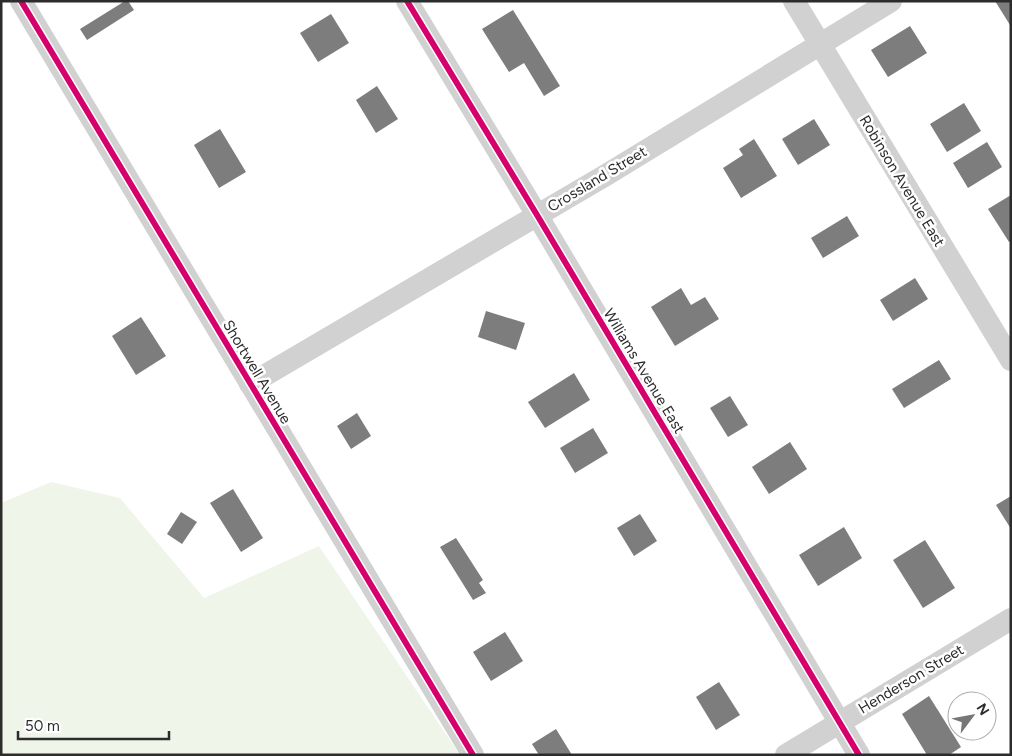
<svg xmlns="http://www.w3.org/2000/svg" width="1012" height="756" viewBox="0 0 1012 756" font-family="Figtree,sans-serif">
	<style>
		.green { fill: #f0f5e9 }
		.building { fill: #7d7d7d }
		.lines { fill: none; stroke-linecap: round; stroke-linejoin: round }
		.minor { stroke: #d1d1d1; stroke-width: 22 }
		.cycleway-casing { stroke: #fff; stroke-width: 9 }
		.cycleway { stroke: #d6006c; stroke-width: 6 }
		.labels { text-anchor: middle; stroke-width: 5; stroke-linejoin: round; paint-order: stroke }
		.street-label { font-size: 15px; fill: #2c2c2c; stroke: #fff }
	</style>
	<rect width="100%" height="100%" fill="#fff"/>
	<polygon class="green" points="51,482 120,498 204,598 319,546 460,755 1,755 1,503"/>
	<g class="building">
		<polygon points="125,1 128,1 134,10 87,40 80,29"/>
		<polygon points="995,1 1011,1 1011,24 1010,25"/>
		<polygon points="513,10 560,86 544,96 524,63 509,72 482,29"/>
		<polygon points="331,14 349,43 318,62 300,33"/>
		<polygon points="910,26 927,53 888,77 871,50"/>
		<polygon points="377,86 398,119 376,133 356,100"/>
		<polygon points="964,103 981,131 947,152 930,124"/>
		<polygon points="814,119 830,145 798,165 782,139"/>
		<polygon points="220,129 246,172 219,188 194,145"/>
		<polygon points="754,139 777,176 741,198 723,168 743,155 739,149"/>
		<polygon points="987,142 1002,167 968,188 953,163"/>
		<polygon points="1011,195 1011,241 1009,242 988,209"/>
		<polygon points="847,216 859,236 823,258 811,238"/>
		<polygon points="915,278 928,299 893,321 880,300"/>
		<polygon points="681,288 691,305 705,297 719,319 675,346 651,307"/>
		<polygon points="486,311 525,323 516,350 478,337"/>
		<polygon points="141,317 166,356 136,375 112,336"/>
		<polygon points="939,360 951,379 904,408 892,389"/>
		<polygon points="574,373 590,400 545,428 528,402"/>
		<polygon points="730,396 748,425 728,437 710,408"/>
		<polygon points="357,413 371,436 351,449 337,426"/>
		<polygon points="593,428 608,453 575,473 560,448"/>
		<polygon points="790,442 807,469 769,494 752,467"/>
		<polygon points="233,489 263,538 241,552 210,503"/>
		<polygon points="1011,496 1011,529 996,505"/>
		<polygon points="181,512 197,522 182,544 167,534"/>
		<polygon points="640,514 657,541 634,556 617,528"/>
		<polygon points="844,527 862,558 818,586 799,555"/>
		<polygon points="456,538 483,580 479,583 486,593 473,600 440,547"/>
		<polygon points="925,540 955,588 923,608 893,560"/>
		<polygon points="505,632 523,661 491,681 473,652"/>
		<polygon points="719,682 740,715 716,730 696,697"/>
		<polygon points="929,696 961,747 949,755 927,755 902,714"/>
		<polygon points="556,729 572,755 539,755 532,744"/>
	</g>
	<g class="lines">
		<g class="minor">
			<polyline points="21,1 473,755"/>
			<polyline points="407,1 537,215 859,755"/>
			<polyline points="794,1 1011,360"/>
			<polyline points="250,384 606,175 891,1"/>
			<polyline points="786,755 1011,619"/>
		</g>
		<g class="cycleway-casing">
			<g id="cycleway">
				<polyline points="21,1 473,755"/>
				<polyline points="407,1 537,215 859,755"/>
			</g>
		</g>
		<use href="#cycleway" class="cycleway"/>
	</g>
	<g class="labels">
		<g class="street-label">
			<text transform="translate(597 179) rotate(-31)" y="5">Crossland Street</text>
			<text transform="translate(902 181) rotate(59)" y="5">Robinson Avenue East</text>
			<text transform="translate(644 371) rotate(59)" y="5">Williams Avenue East</text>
			<text transform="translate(257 372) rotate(59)" y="5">Shortwell Avenue</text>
			<text transform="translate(911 679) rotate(-31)" y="5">Henderson Street</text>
		</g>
	</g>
	<rect width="1012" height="756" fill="none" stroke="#2c2c2c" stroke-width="5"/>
	<g transform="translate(972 716) rotate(58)"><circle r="24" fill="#ffffff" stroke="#ababab"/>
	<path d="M0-4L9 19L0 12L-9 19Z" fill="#767676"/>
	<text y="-8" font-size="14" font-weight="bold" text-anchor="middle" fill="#2c2c2c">N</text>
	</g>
	<path d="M18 731v8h151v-8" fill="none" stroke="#2c2c2c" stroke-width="2.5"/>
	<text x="25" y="731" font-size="15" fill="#2c2c2c" stroke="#ffffff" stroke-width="4" paint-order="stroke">50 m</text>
</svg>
